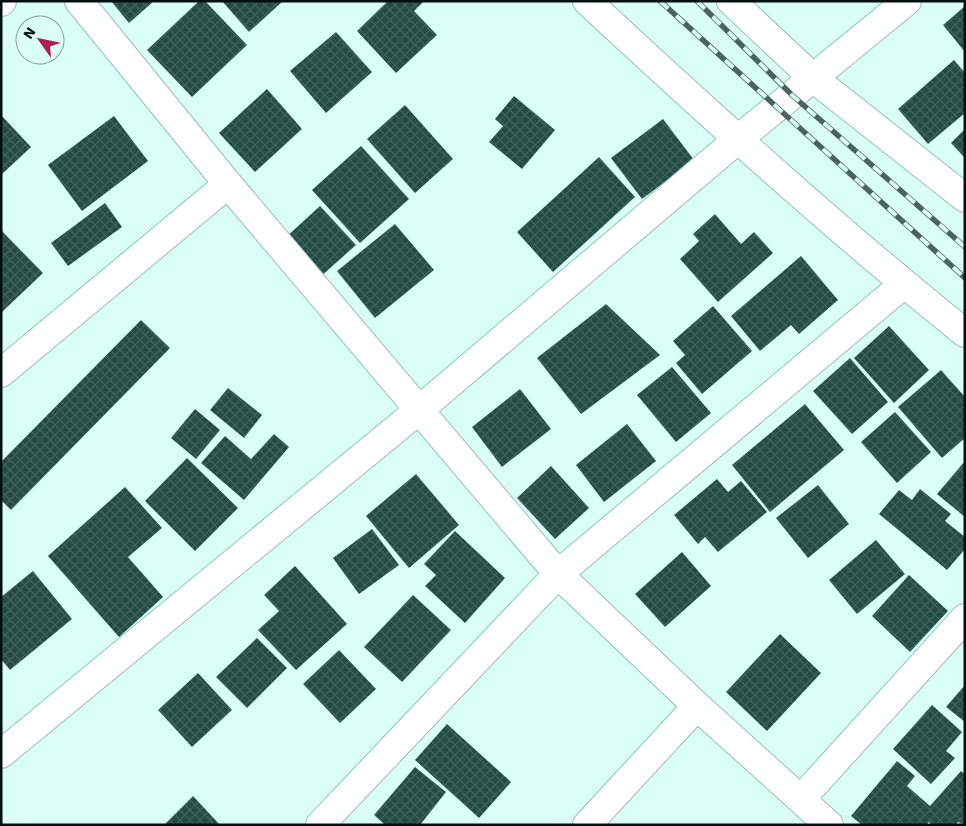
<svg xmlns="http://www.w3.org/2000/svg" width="966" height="826" viewBox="0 0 966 826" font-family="'Work Sans',sans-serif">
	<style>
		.building { fill: url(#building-cross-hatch) }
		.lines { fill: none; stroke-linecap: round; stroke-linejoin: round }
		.minor-casing { stroke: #95c1b6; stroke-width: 30 }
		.minor { stroke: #fff; stroke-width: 28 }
		.rail-casing { stroke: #4c635d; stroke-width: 5.5 }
		.rail { stroke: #dafff5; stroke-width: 4; stroke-dasharray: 11; stroke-linecap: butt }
	</style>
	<defs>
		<pattern id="building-cross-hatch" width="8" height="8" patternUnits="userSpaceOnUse" patternTransform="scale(1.25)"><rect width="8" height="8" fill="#234d43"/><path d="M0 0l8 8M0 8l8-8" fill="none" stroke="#40625a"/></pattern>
	</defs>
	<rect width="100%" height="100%" fill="#dafff5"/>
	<g class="building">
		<polygon points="111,1 154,1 129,23"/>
		<polygon points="199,1 205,1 247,45 192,97 147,50"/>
		<polygon points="222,1 283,1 249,32"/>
		<polygon points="388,1 424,1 414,11 437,35 396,73 357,31"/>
		<polygon points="965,6 965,52 943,25"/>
		<polygon points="336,32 372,72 326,113 290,71"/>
		<polygon points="954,60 965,73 965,113 928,144 898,109"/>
		<polygon points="267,89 302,129 255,172 219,133"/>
		<polygon points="514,96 555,130 522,169 489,142 503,126 495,119"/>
		<polygon points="405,105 453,159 415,193 367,139"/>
		<polygon points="1,115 31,147 1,175"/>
		<polygon points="114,116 148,161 82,211 48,165"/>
		<polygon points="663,119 694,160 642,199 611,158"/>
		<polygon points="965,129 965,158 951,143"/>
		<polygon points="361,146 409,199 360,243 312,190"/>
		<polygon points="599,157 635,197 553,272 517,232"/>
		<polygon points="105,203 122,227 68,266 51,243"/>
		<polygon points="320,206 356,245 319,278 284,239"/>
		<polygon points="715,214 741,244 754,232 773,253 718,302 680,259 699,241 693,234"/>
		<polygon points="395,224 434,270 375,318 337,271"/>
		<polygon points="1,230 43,273 2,312 1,311"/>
		<polygon points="801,256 838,300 799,334 791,325 760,351 731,316"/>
		<polygon points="606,304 660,355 581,414 537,358"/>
		<polygon points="713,306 752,351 702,394 676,363 685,355 673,341"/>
		<polygon points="141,320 170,348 11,510 1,500 1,462"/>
		<polygon points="889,326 929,370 894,403 854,358"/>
		<polygon points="850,358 888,402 852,434 813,391"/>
		<polygon points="672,367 711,413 676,442 637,395"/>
		<polygon points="941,370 965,397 965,438 942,458 898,407"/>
		<polygon points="228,388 262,415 244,438 210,410"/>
		<polygon points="520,389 551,429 502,467 472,427"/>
		<polygon points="805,404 844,450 770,512 732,465"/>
		<polygon points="195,409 220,430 196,459 171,438"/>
		<polygon points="895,412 931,452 897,483 861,442"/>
		<polygon points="627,424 656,461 604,502 576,465"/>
		<polygon points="274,434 289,447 244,500 201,463 225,436 251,459"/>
		<polygon points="187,458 238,508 195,551 145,501"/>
		<polygon points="965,461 965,517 937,494"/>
		<polygon points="551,466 589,508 555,539 517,498"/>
		<polygon points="416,474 459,525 409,568 366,516"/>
		<polygon points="717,479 728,492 741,481 767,512 718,552 705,537 698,544 674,515"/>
		<polygon points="818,485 849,524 808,558 776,518"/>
		<polygon points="125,487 162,528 128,557 163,597 119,637 48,556"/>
		<polygon points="920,489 951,514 945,521 965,537 965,549 947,570 879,514 899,490 912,500"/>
		<polygon points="372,529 399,565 359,594 333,558"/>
		<polygon points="455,531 505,578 465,623 425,586 436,575 424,564"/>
		<polygon points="876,540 905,574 857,614 829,580"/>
		<polygon points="682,552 711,586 665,627 635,594"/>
		<polygon points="295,566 347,624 296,670 258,630 279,611 264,595"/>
		<polygon points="33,571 72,619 10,670 1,659 1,597"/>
		<polygon points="909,575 948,611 910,652 872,616"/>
		<polygon points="413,595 451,630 402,682 364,647"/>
		<polygon points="780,634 821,673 767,731 726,692"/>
		<polygon points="257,638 287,668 247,708 216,677"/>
		<polygon points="339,650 376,689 340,723 303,684"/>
		<polygon points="198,673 232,710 192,747 158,710"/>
		<polygon points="965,685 965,722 946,707"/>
		<polygon points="932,705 962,732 946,751 955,758 931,784 893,749"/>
		<polygon points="447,724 511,782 479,818 415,760"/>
		<polygon points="897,761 915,776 907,786 930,806 961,771 965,774 965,825 958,822 956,825 932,825 929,822 926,825 862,825 851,816"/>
		<polygon points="415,767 446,792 420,825 385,825 374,815"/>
		<polygon points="193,796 220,825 164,825"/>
	</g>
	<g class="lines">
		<g class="minor-casing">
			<g id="minor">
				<polyline points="79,1 228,184 558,574 697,706 829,825"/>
				<path d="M587,1C710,115 834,228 965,333"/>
				<polyline points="731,1 813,78 965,198"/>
				<polyline points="1,2 2,1"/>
				<polyline points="1,373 228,184"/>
				<polyline points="1,754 419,410 737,140 907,1"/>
				<polyline points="801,799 965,618"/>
				<polyline points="320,825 558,574 904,284"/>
				<polyline points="587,825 697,706"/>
			</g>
		</g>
		<use href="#minor" class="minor"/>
		<g class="rail-casing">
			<g id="rail">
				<polyline points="660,1 965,278"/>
				<polyline points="697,1 793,96 965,247"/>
			</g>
		</g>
		<use href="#rail" class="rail"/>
	</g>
	<rect width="966" height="826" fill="none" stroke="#02110e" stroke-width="5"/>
	<g transform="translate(40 40) rotate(303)"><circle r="24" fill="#dafff5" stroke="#84a099"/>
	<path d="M0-4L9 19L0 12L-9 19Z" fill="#ad1d53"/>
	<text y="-8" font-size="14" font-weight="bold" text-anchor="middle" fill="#02110e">N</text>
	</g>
</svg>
